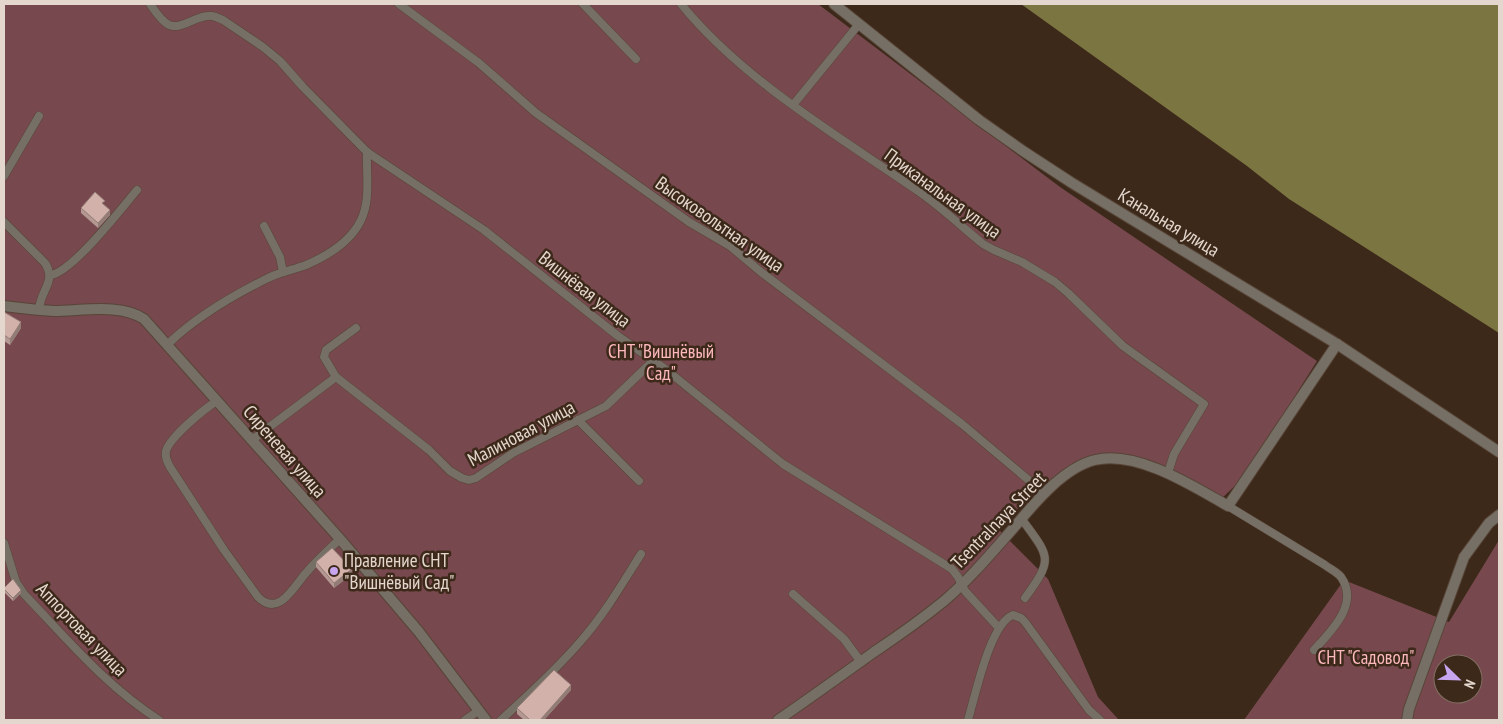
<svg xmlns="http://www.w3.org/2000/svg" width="1503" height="724" viewBox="0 0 1503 724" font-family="'PT Sans Narrow',sans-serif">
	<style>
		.green { fill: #77494e; fill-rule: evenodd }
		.water { fill: #7b7542 }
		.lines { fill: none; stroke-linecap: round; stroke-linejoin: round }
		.service-casing { stroke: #584537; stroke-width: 9 }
		.minor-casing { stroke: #584537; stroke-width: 12 }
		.service { stroke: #756f65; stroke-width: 8 }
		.minor { stroke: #756f65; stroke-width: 10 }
		.wall { fill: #b49891 }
		.shaded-wall { fill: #927c76 }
		.building { fill: #d1b1a9; stroke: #927c76 }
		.poi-dot { fill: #c8a6ef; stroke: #3d291a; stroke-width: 2 }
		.labels { text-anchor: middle; stroke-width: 5; stroke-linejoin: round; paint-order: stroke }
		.street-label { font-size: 19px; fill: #e4d7ce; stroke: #3d291a }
		.park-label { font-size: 19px; fill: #feb9bf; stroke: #3d291a }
		.poi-label { font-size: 19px; fill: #e4d7ce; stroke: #3d291a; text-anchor: start }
	</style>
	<rect width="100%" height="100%" fill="#3d291a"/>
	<g class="green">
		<polygon points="4,4 818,4 1060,187 1317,361 1244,477 1217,503 1143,465 1092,457 1036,489 999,530 1048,579 1098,697 1119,720 4,720"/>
		<path d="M1499,540V720H1244L1344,580L1449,622ZM1443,664H1473V694H1443Z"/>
	</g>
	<polygon class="water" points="1021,4 1499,4 1499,333 1289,199 1247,166"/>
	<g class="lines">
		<g class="service-casing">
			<g id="service">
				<path d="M150,4C155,11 161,21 169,25C181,30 196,16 208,16C213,15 218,18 223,20L263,47L280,61L303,87L367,152L484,230L618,336L664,368L783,464L952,569L958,577L965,591L999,628"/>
				<polyline points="399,4 479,63 536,113 689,222 730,246 761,272 962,424 1044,493"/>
				<polyline points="583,4 636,59"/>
				<path d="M681,4C744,81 837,135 918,191C941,207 961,226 983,244L994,250L1022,262L1055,282L1068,293L1123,346L1204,404L1174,454L1168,473"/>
				<polyline points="793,105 859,24"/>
				<polyline points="4,176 39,116"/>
				<path d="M4,222L45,263C57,282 40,290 39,310"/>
				<polyline points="264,226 280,257 283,272"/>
				<path d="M51,275C73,271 121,209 137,190"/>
				<polyline points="356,328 326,350 324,357 336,377 429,450 450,471 462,478 469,480 476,478 513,453 606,406 654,360"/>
				<path d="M168,344C196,317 232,296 266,279C279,272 293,270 306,265C327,256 351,241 361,220C371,200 366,173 367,152"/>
				<path d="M217,401C204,409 170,437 166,451C165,457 167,461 170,467L224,550L258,597C279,618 294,586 306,573C316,561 328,550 340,539"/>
				<polyline points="578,420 639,481"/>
				<polyline points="252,440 336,377"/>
				<path d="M1228,506L1325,565C1330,569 1337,572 1341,577C1360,604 1331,631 1314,650"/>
				<path d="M1021,518C1049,557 1055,557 1025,598"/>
				<path d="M4,543L16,582L24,594C67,639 106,686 159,720"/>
				<polyline points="793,594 844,639 861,662"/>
				<polyline points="465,720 478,711"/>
				<path d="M501,720C528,695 556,670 580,642C604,615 622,584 641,554"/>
				<path d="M968,720C975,697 990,623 1013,615L1021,618L1025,622L1089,710L1100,720"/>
			</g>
		</g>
		<g class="minor-casing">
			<g id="minor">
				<polyline points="834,4 979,120 1023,151 1072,183 1337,344 1499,452"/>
				<path d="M4,306C20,308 37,310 54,311C82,311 121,303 144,319L340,539L419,632L486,720"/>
				<path d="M778,720C810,698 842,675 874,652C898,636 922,619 944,601C971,578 994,550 1017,524C1036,501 1065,467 1095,460C1137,450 1193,486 1228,506L1337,344"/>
				<polyline points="1407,720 1409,709 1464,557 1489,523 1499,515"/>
			</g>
		</g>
		<use href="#service" class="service"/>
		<use href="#minor" class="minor"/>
	</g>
	<g class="wall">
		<polygon points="81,208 110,215 98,228 81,213"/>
		<polygon points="4,312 21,328 10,345 4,341"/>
		<polygon points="316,562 352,574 334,588 316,567"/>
		<polygon points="4,588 21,593 13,601 4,592"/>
		<polygon points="571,690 544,720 524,720 517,714 517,708"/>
	</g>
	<g class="shaded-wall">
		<polygon points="110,210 110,215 98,228 98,223"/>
		<polygon points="21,322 21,328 10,345 10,339"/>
		<polygon points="352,569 352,574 334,588 334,583"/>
		<polygon points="21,590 21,593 13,601 13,598"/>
		<polygon points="571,685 571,690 544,720 540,720"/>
	</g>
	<g class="building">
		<polygon points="95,192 105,201 102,203 110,210 98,223 81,208"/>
		<polygon points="4,312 21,322 10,339 4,335"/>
		<polygon points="332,548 352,569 334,583 316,562"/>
		<polygon points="13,579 21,590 13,598 4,589 4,588"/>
		<polygon points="554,670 571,685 540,720 530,720 517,708"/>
	</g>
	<circle class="poi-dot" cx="334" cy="571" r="5"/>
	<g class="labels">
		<g class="street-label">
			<text transform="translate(943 193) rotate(36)" y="7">Приканальная улица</text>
			<text transform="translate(1169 222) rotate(31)" y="7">Канальная улица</text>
			<text transform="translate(720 224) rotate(35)" y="7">Высоковольтная улица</text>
			<text transform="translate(585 289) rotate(38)" y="7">Вишнёвая улица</text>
			<text transform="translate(521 433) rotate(-28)" y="7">Малиновая улица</text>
			<text transform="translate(285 451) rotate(49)" y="7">Сиреневая улица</text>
			<text transform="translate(998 520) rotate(-46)" y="7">Tsentralnaya Street</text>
			<text transform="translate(82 629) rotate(46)" y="7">Аппортовая улица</text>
		</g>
		<g class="park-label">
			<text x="661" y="358">СНТ "Вишнёвый<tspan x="661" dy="22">Сад"</tspan></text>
			<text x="1366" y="664">СНТ "Садовод"</text>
		</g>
		<g class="poi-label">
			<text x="344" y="567">Правление СНТ<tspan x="344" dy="22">"Вишнёвый Сад"</tspan></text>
		</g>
	</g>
	<rect width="1503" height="724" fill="none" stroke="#e4d7ce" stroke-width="10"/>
	<g transform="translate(1458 679) rotate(113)"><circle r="24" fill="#3d291a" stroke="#806f62"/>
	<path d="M0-4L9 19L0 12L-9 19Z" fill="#c8a6ef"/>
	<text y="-8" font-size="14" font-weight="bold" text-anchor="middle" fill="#e4d7ce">N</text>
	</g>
</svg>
